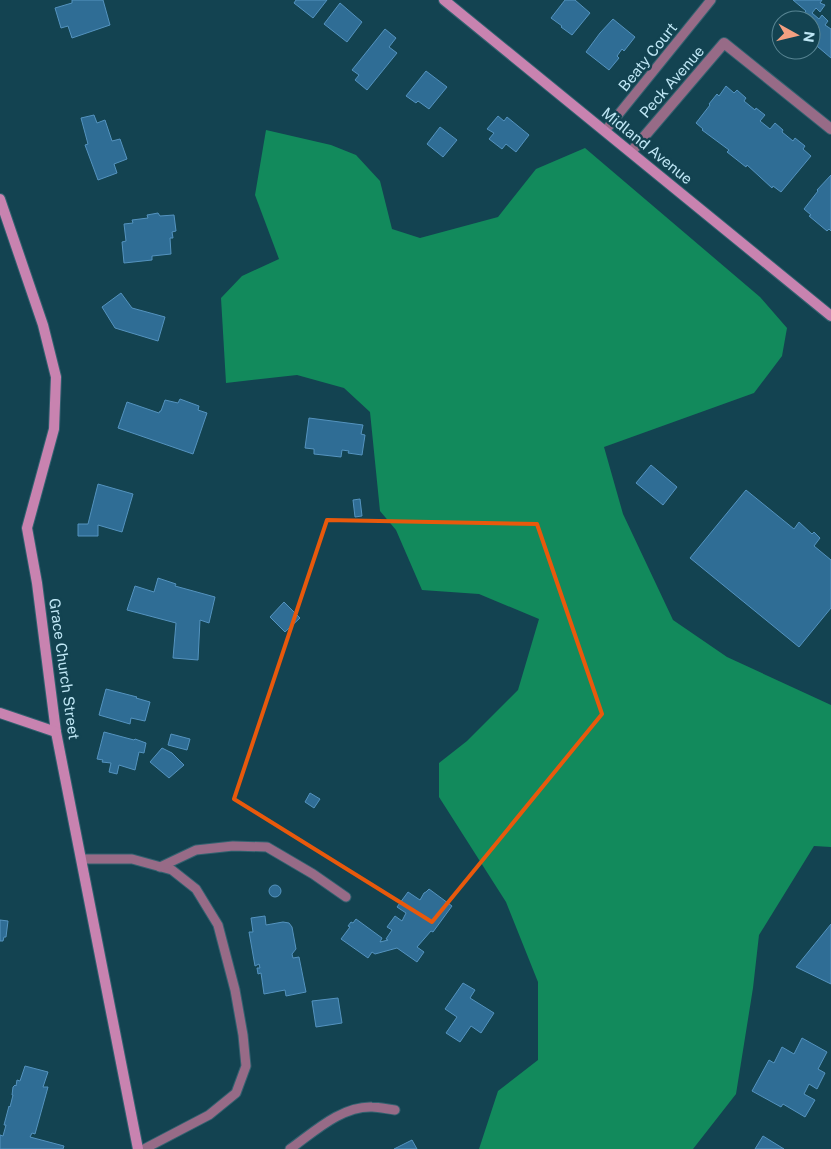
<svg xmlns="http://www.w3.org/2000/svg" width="831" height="1149" viewBox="0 0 831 1149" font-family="'Public Sans',sans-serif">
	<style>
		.forest { fill: #128a5c }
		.building { fill: #2f6d95; stroke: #5493bf }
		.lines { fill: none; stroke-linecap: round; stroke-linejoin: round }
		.lane-casing { stroke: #32616f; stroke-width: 11 }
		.street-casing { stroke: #32616f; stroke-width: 12 }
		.secondary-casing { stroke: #32616f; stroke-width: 12 }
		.lane { stroke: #976b87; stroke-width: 9 }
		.street { stroke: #976b87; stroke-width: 10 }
		.secondary { stroke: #c883b0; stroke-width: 10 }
		.marked { fill: none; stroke: #e8590c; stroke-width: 4; stroke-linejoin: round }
		.labels { text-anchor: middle; stroke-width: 5; stroke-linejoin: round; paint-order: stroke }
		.street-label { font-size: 15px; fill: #bfe7f5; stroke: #134351 }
	</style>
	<rect width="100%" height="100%" fill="#134351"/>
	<polygon class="forest" points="266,130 331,145 356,155 380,181 392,229 420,238 498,217 536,169 585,148 760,297 787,328 782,356 754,393 604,447 623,514 673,620 727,657 831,705 831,847 814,846 759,935 753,988 736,1094 693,1149 479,1149 498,1091 538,1060 538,982 506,902 439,797 439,763 467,741 518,690 539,619 479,594 422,590 396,530 380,511 370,412 344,388 297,375 226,383 221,298 242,276 279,259 255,195"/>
	<g class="building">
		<polygon points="72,0 103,0 110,25 72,38 68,26 61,28 55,8 72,3"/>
		<polygon points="296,0 327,0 313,18 294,3"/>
		<polygon points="565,0 575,0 590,13 572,35 561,27 562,26 551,18"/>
		<polygon points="793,0 822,0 820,3 825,5 820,12 816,8 812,13 819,19 822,15 828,21 825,25 831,29 831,58 811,41 811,20 798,20 806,11"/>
		<polygon points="340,3 362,22 347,42 324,24"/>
		<polygon points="613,19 635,37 624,51 622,49 617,56 619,58 609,70 586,52 600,33"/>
		<polygon points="385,29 396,38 389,47 397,53 367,90 355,80 359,75 352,70"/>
		<polygon points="426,71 447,87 429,109 418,101 416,103 406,96"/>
		<polygon points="726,86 734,93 737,90 746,98 744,101 755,110 756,108 765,115 760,121 770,129 775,123 783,130 782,132 793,141 795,138 805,146 803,149 811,156 781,192 773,186 772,188 747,165 746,167 727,152 729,150 702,130 703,129 696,123 710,105 709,104 717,94 719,96"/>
		<polygon points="94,115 97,123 105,120 112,141 120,139 127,159 114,164 117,173 98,180 85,145 88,144 81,118"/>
		<polygon points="498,116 504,121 507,117 529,135 516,152 506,144 502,149 489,139 494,133 487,129"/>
		<polygon points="440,127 457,140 443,157 427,144"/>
		<polygon points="831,175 831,231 829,229 827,231 809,216 811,215 804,209 818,191 817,190"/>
		<polygon points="158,213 160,216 174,215 176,231 172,232 173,238 170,238 171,254 152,256 152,260 124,263 122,242 126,241 124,224 133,223 132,220 148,218 147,215"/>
		<polygon points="121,293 132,308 165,317 158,341 115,328 102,307"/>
		<polygon points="180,399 199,406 198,410 207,413 193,454 118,428 127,402 159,413 160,411 161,411 165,400 178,403"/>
		<polygon points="309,418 363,425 361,434 365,435 362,455 348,453 349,451 342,450 341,457 314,454 314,449 305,448"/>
		<polygon points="651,465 677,487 663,505 636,483"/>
		<polygon points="98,484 133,494 122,532 98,525 98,536 78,536 78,524 88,524"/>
		<polygon points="746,490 794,529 799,522 812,534 814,532 820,538 814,546 831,560 831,608 799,647 690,558"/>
		<polygon points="360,499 362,516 355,517 353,500"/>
		<polygon points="158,578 176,584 175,586 215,597 209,623 200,620 198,660 173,658 176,623 127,610 135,586 154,592"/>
		<polygon points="284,602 300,618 285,632 270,617"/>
		<polygon points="106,689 137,697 136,698 150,702 145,721 131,718 130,724 99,715"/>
		<polygon points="104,732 134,740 135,739 146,743 144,753 139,752 135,770 119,765 117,774 109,772 111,763 102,762 103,760 97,759"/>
		<polygon points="171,734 190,739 187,750 168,745"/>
		<polygon points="162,748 172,753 184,765 169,778 150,762"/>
		<polygon points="310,793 320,799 314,808 305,802"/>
		<circle cx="275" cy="891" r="6"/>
		<polygon points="429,889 452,906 433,932 431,931 417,947 424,952 417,962 397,948 375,954 372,952 368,958 341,939 350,927 348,926 351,922 353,923 356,919 382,938 380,942 388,940 386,939 392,930 387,927 395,916 402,921 406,913 397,907 408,892 420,900 424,893 426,892"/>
		<polygon points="265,916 266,925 283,922 289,923 292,927 296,949 292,954 293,958 299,957 306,992 286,996 285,990 264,994 261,973 258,974 257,968 260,968 259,964 255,966 249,932 253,932 251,918"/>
		<polygon points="0,920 8,921 6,937 4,937 3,941 0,941"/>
		<polygon points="831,924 831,984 796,967"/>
		<polygon points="463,983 475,990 470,998 494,1013 481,1033 471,1026 460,1042 446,1033 457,1017 445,1009"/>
		<polygon points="338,998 342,1023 316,1027 312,1001"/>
		<polygon points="802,1038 827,1052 818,1069 825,1073 817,1089 809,1084 804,1094 815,1100 805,1117 783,1104 781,1107 752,1091 769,1060 774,1063 782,1047 794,1054"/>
		<polygon points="25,1066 48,1072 43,1087 48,1087 35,1134 32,1133 30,1137 64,1146 63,1149 0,1149 0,1135 3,1136 6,1125 4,1125 9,1106 10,1107 13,1095 12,1095 13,1087 15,1085 16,1086 17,1080 20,1081"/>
		<polygon points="763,1136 784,1149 755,1149"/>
		<polygon points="412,1140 417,1149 394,1149"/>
	</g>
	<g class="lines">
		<g class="lane-casing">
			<g id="lane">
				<polyline points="605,131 711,0"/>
				<polyline points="82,859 132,859 172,870 196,889 218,925 235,990 243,1035 246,1066 236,1093 209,1115 144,1149"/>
				<polyline points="160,867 196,850 233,846 267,847 313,874 346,897"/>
				<path d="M290,1149C314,1132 341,1106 372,1107C379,1107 387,1109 395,1110"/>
			</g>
		</g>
		<g class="street-casing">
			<polyline id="street" points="631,152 724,43 831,129"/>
		</g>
		<g class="secondary-casing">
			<g id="secondary">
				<polyline points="444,0 831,316"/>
				<polyline points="0,199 43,325 56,377 54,429 27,528 37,583 56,732 138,1149"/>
				<polyline points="0,713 56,732"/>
			</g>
		</g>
		<use href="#lane" class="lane"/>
		<use href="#street" class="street"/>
		<use href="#secondary" class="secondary"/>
	</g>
	<path class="marked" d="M327,520L537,524L602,714L432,922L234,799Z"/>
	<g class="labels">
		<g class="street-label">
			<text transform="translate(648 57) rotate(-51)" y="5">Beaty Court</text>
			<text transform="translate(672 82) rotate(-49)" y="5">Peck Avenue</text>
			<text transform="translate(647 146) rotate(39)" y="5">Midland Avenue</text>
			<text transform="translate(64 669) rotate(82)" y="5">Grace Church Street</text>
		</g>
	</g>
	<g transform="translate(796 35) rotate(98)"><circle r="24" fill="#134351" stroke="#588593"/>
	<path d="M0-4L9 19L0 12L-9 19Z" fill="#f3a081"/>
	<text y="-8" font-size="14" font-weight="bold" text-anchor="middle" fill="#bfe7f5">N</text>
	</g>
</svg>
